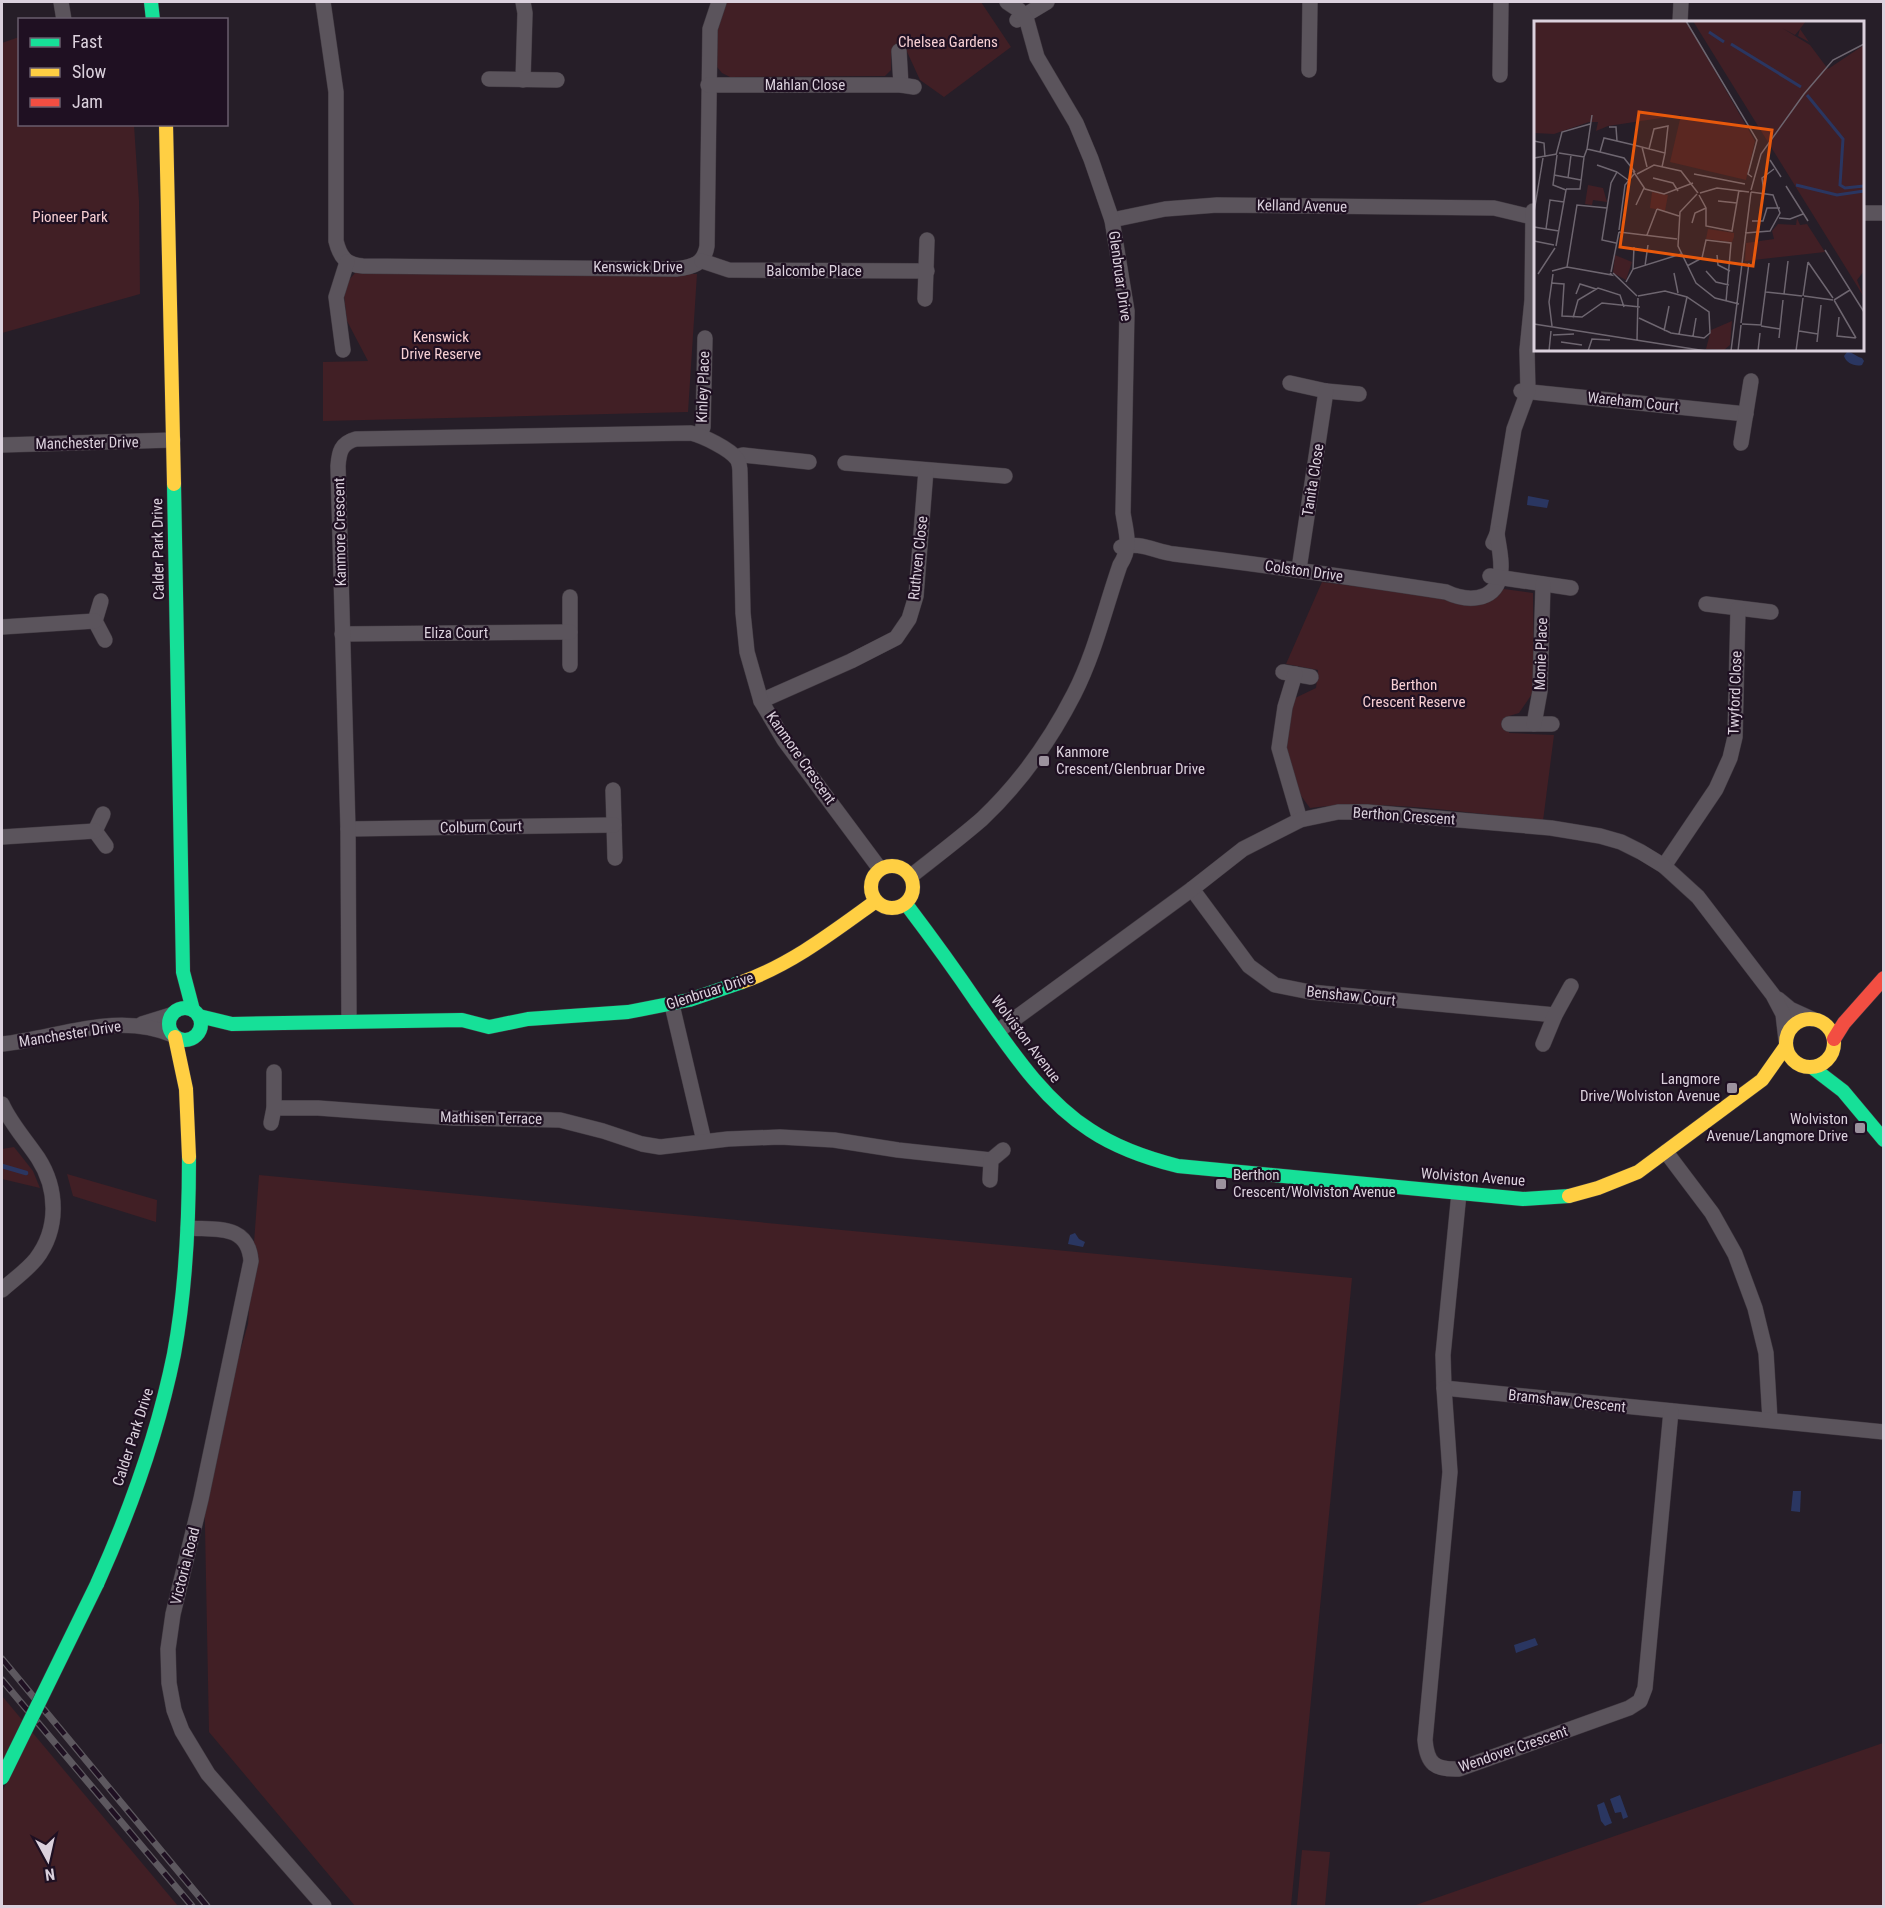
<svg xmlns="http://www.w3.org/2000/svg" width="1885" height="1908" viewBox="0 0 1885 1908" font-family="'Roboto Condensed',sans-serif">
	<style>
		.green { fill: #411f25 }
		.water { fill: #2a3661 }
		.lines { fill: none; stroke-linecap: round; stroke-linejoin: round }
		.stream { stroke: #2a3661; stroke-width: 4.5 }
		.street-casing { stroke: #403941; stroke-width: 16 }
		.fast-casing { stroke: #403941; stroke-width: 15 }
		.slow-casing { stroke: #403941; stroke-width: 15 }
		.jam-casing { stroke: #403941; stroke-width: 15 }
		.street { stroke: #5b545c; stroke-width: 15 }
		.fast { stroke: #16e098; stroke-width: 14 }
		.slow { stroke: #ffcf43; stroke-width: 14 }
		.jam { stroke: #f24e42; stroke-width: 14 }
		.rail-casing { stroke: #5d585f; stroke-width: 7 }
		.rail { stroke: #1f1022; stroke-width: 4.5; stroke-dasharray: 14; stroke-linecap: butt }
		.fast-bridge-casing { stroke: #403941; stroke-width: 15; stroke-linecap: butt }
		.fast-bridge { stroke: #16e098; stroke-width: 14 }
		.poi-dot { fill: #9c929e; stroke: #1f1022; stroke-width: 2 }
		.labels { text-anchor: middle; stroke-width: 4.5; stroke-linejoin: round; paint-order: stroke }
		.park-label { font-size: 15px; fill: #f7cfd3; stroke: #1f1022 }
		.street-label { font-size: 15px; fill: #dbd1dd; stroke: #1f1022 }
		.poi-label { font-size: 15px; fill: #dbd1dd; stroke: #1f1022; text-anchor: start }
		.inset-river { fill: none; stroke: #2a3661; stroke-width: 3 }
		.inset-road { fill: none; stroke: #6e6670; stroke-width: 1.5 }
		.view { fill: #e8590c; fill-opacity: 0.15; stroke: #e8590c; stroke-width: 3 }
		.inset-edge { fill: none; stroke: #dbd1dd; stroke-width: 3 }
	</style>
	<rect width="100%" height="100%" fill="#261e28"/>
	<g class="green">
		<polygon points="725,2 981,2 1011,47 944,97 920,80 903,43 891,51 891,70 885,76 730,77 722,73 717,67 715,31"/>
		<polygon points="19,37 20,124 134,125 139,201 140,294 2,333 2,43"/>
		<polygon points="355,273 697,274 688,412 323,421 323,362 368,361 347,321 343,287"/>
		<path d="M1322,582L1477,602L1504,589L1533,593L1534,691L1519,713L1509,716V733L1554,735L1543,821C1468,813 1384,799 1310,808L1299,793L1284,748L1291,700L1316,688L1318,670L1286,664Z"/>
		<polygon points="14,1147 33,1171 40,1188 2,1179 2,1149"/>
		<polygon points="67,1174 157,1200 156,1222 73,1196"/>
		<polygon points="259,1175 1352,1278 1291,1906 355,1906 209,1732 204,1475 248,1324"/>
		<polygon points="2,1696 23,1721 2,1764"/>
		<polygon points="32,1732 178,1906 2,1906 2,1792"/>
		<polygon points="1883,1743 1883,1906 1413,1906"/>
		<polygon points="1302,1850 1330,1852 1325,1906 1297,1905"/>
	</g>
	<g class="water">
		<path d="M1847,352C1853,352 1857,357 1862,358L1864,361L1862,365C1855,367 1846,363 1844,356Z"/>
		<polygon points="1528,496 1549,500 1547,508 1527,505"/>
		<polygon points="1075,1233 1079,1239 1085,1242 1083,1247 1068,1244 1070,1235"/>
		<polygon points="1793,1491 1801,1491 1800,1512 1791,1511"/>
		<polygon points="1535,1638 1538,1645 1516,1653 1514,1645"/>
		<polygon points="1620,1795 1628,1817 1623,1819 1621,1812 1615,1813 1610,1799"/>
		<polygon points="1604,1802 1612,1823 1605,1826 1601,1821 1597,1805"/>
	</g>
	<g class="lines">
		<polyline class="stream" points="2,1166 26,1173"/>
		<g class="street-casing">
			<g id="street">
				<polyline points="61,2 64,20"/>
				<path d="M323,2L336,92V241C340,257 346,265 363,266L676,269C693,267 704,264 707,246L710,29L719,2"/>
				<polyline points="523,2 525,13 523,80"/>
				<polyline points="1017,20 1047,2"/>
				<polyline points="1680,22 1681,2"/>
				<polyline points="899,51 901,85"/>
				<polyline points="1309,70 1310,2"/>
				<polyline points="1500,75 1501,2"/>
				<polyline points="489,79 557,80"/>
				<polyline points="708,85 901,85 914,87"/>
				<polyline points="1862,213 1884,213"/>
				<polyline points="1112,220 1165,209 1217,205 1494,208 1536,218"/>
				<polyline points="702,261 729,270 927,271"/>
				<polyline points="925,299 927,240"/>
				<polyline points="343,350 336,297 347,262"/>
				<polyline points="1290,383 1326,391 1359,394"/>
				<polyline points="1521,391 1746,414"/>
				<polyline points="700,435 703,427 705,338"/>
				<polyline points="1741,443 1751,381"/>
				<polyline points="2,445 173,440"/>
				<polyline points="736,457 743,455 809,462"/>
				<polyline points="845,463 1005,476"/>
				<polyline points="1493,543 1497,534 1514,429 1528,391 1527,350 1532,300 1533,211"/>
				<path d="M1121,547C1138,541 1157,552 1174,554C1265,565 1355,578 1446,592C1465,601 1493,603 1500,577C1503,564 1499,547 1497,534"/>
				<polyline points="1299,569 1326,391"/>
				<polyline points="1490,576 1571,588"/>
				<polyline points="570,597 570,665"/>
				<polyline points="101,601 95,621 105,640"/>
				<polyline points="1706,604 1771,612"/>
				<polyline points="2,627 95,621"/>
				<polyline points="342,634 570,632"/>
				<polyline points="1283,672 1311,677"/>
				<polyline points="1295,674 1285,707 1279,748 1300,820"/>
				<polyline points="761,701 851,661 896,638 909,619 916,596 926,470"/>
				<polyline points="1509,724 1552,724"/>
				<polyline points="1534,724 1540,691 1543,584"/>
				<polyline points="613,790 615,858"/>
				<polyline points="103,814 95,831 106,846"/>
				<polyline points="348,829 614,825"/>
				<polyline points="2,837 95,831"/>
				<polyline points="1664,866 1716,789 1730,758 1735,737 1738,609"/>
				<path d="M911,876C935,857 959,839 982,819C1019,784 1051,739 1074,694C1095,653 1105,608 1120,565C1132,547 1126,533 1123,513L1127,311L1112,220L1091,159L1076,123L1037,57L1027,21L1019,10L1007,2"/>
				<polyline points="1192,889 1249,966 1275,985 1310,992 1555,1015"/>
				<polyline points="1778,999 1790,1009 1812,1019"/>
				<polyline points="672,1005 704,1141"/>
				<path d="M349,1021L348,829L338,466C339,452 341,443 356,439L691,433C703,436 730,449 737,459C740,464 740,468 740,473L743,613L747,652L761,701L784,740L880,869"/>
				<polyline points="142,1024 171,1015"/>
				<polyline points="998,1031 1192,889 1243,849 1300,820 1338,812 1367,812 1551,828 1600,836 1621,842 1641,852 1664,866 1698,897 1773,995 1783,1014 1786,1040"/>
				<path d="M2,1044C58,1038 117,1011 173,1035"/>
				<polyline points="1543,1044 1555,1015 1571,986"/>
				<path d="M2,1104C11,1124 26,1140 38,1158C58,1189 59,1229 36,1259C26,1271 13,1280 2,1290"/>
				<polyline points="274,1108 318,1108 454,1118 560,1120 603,1131 642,1144 660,1147 728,1139 780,1137 834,1140 898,1150 991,1160"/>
				<polyline points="271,1123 274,1108 274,1072"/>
				<polyline points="1666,1152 1712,1213 1735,1254 1755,1308 1766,1353 1770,1420"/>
				<polyline points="990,1180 991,1160 1003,1150"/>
				<polyline points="1459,1193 1443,1355 1444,1388 1884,1432"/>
				<path d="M188,1228C217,1230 248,1224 251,1261L201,1499L173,1614L168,1649L169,1683L174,1710L182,1731L208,1774L324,1906"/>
				<path d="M1444,1388L1450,1472L1425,1740C1427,1764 1435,1770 1459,1769L1629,1708L1640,1701L1645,1688L1671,1411"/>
			</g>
		</g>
		<g class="fast-casing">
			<g id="fast">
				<polyline points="151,2 153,20"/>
				<polyline points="174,484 183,972 193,1010"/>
				<path d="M906,904C931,937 955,970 978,1004C1010,1049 1043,1100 1090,1130C1117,1148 1146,1158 1178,1166L1523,1199L1569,1196"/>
				<circle cx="185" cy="1024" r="16"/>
				<polyline points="199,1016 232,1024 462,1020 489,1027 528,1019 628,1012 689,1000 742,982"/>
				<polyline points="1813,1068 1843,1091 1884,1140"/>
				<path d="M97,1584C130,1511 158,1433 174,1354C186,1289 189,1223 189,1157"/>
			</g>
		</g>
		<g class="slow-casing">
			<g id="slow">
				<polyline points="166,124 174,484"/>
				<circle cx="892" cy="887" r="21"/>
				<path d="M742,982C792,964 833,932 876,901"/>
				<circle cx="1810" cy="1043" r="24"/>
				<polyline points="175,1037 186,1089 189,1157"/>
				<polyline points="1569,1196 1598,1188 1638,1172 1762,1080 1786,1046"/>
			</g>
		</g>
		<g class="jam-casing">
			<polyline id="jam" points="1834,1039 1844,1023 1884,978"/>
		</g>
		<use href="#street" class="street"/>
		<use href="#fast" class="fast"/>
		<use href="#slow" class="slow"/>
		<use href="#jam" class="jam"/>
		<g class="rail-casing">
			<g id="rail">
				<polyline points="2,1659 207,1906"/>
				<polyline points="2,1680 192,1906"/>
			</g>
		</g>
		<use href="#rail" class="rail"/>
		<g class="fast-bridge-casing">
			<polyline id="fast-bridge" points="2,1778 97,1584"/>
		</g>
		<use href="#fast-bridge" class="fast-bridge"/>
	</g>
	<g class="poi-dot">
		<rect x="1038" y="755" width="12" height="12" rx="3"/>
		<rect x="1726" y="1082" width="12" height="12" rx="3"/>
		<rect x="1854" y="1122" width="12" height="12" rx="3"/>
		<rect x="1215" y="1178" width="12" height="12" rx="3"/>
	</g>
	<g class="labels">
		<g class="park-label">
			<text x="948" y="47">Chelsea Gardens</text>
			<text x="70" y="222">Pioneer Park</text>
			<text x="441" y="342">Kenswick<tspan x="441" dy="17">Drive Reserve</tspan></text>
			<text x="1414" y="690">Berthon<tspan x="1414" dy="17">Crescent Reserve</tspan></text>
		</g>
		<g class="street-label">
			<text x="805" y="90">Mahlan Close</text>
			<text transform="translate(1302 206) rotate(1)" y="5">Kelland Avenue</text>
			<text x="638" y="272">Kenswick Drive</text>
			<text x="814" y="276">Balcombe Place</text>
			<text transform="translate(1120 276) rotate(82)" y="5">Glenbruar Drive</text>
			<text transform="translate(703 387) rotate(-88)" y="5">Kinley Place</text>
			<text transform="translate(1633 402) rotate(6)" y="5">Wareham Court</text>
			<text transform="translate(87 443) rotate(-1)" y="5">Manchester Drive</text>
			<text transform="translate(1313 480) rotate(-81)" y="5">Tanita Close</text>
			<text transform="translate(340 532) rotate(-91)" y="5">Kanmore Crescent</text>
			<text transform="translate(158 549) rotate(-91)" y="5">Calder Park Drive</text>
			<text transform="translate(918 558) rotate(-84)" y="5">Ruthven Close</text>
			<text transform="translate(1304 571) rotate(8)" y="5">Colston Drive</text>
			<text x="456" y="638">Eliza Court</text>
			<text transform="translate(1541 654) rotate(-88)" y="5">Monie Place</text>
			<text transform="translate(1735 693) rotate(-88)" y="5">Twyford Close</text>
			<text transform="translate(801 758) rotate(55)" y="5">Kanmore Crescent</text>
			<text transform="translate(1404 816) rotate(4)" y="5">Berthon Crescent</text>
			<text transform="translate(481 827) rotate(-1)" y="5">Colburn Court</text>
			<text transform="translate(710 991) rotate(-18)" y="5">Glenbruar Drive</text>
			<text transform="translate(1351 996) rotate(6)" y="5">Benshaw Court</text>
			<text transform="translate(70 1034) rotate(-9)" y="5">Manchester Drive</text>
			<text transform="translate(1026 1039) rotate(53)" y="5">Wolviston Avenue</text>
			<text transform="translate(491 1118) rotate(1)" y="5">Mathisen Terrace</text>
			<text transform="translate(1473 1177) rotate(4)" y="5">Wolviston Avenue</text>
			<text transform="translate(1567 1401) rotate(6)" y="5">Bramshaw Crescent</text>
			<text transform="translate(133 1437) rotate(-72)" y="5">Calder Park Drive</text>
			<text transform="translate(185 1566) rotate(-76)" y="5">Victoria Road</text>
			<text transform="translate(1513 1749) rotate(-19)" y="5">Wendover Crescent</text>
		</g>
		<g class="poi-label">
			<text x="1056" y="757">Kanmore<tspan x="1056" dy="17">Crescent/Glenbruar Drive</tspan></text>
			<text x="1720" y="1084" text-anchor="end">Langmore<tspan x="1720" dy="17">Drive/Wolviston Avenue</tspan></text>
			<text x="1848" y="1124" text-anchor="end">Wolviston<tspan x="1848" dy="17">Avenue/Langmore Drive</tspan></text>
			<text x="1233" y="1180">Berthon<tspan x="1233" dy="17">Crescent/Wolviston Avenue</tspan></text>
		</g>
	</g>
	<g transform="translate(1534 21)">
		<rect width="330" height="330" fill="#261e28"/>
		<path d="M0,0H152L221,120L212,159L136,141L147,94L74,105L62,110L64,101H55L20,113L0,112ZM159,0H272L266,8L275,21L264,15L266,8L261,14L248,7L276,24L294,48L330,24V250L323,259L330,276ZM54,164L69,167L73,181L59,179L58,184L51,183ZM118,171L134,174L131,190L116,187ZM263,197L266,204L273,203L291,231L211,240L212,222L240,218L238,210L244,203L262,204ZM174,208L200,212V216L198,221L172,218ZM81,234L98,241L92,259L79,252ZM198,300L196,324L190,329L172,328L177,309Z" fill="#411f25"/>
		<path class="inset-river" d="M175,11L190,21M197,23L267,66M273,74L309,118L306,164L311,167L330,165M262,164L303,174L330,170"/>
		<path class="inset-road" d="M152,0L223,119L214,153L218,156M75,106H82L83,120M0,120L10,122L11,136M108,126L113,146M53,128L58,94M115,128L120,108L134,105L131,132M66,131L70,117L100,124L131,132L128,146M25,132L50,136L53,128L66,131L90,137L101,151M22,134L28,111L56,103M0,137L23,133M236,139L247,156M63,144L83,151M99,150L111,168L130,173L159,162M103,153L120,144L147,150L164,172M160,153L211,163M20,154L47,159M34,157L37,134M119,157L139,162L144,170M252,165L274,200M32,168H46L50,136M217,169L227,133L270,73L299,39L330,23M230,171L228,157L240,148M166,172L183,167L215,171M163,173L146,191L144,225L162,262L181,277L205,283M165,174L172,187V205L198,210L205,169M184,180L203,182M102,184L110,167M123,188L145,195M0,191L9,137M245,197L256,198L269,193M218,200H229L233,187H246M158,202L161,192L172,187M0,206L25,210M12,208L16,179L30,181M85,209L91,164L100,153M85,211L143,218M211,212L236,210L246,192L239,174L217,171M113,214L123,188M0,220L20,224M82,222L68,219L77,162L83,151L94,159M22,225L32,169L19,164L23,134M291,229L330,291M183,234L184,244L196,250M274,241L299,277M111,245L114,224M153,245L168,237L172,219L197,222L192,281M33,246L43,184L73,187M99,248L100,226M18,250L33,246L78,254L76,252M172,250L182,261L195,264M77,251L85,211M79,252L103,275M140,252L144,272M4,253L21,227M92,261L99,248L147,233M17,262L30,263L28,295L48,296L68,282L106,286M232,271L268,275M42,273L46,263L62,268M250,273L254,240M104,275L131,270L153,276L175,291L176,312L170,317L137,312L105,297M269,275L274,241M270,275L299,279M300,279L322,317M300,279L316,269M305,296L303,315L322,317M39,297L44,279L64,267L86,274L90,286M207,302L215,242M0,303L172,330M208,303L227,304L235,242M18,305L15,281L19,253M227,305L246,308M130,310L135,285M265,310L284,313M145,313L153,276M19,314L40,313M159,315L162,297M245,317L249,279M103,319L104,277M27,321L48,324M283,321L287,284M15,330L17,310M54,330L58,318L76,319M197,330L217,171M204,330L207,304M224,330L226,312M262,330L269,277"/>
		<path class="view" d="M105,91L238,109L219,245L86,226Z"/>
		<rect width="330" height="330" class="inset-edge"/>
	</g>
	<rect width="1885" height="1908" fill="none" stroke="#dbd1dd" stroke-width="6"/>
	<rect x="18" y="18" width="210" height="108" fill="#1f1022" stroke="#6a5d6d" stroke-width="1.5"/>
	<rect x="30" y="38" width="30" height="9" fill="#16e098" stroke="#6a5d6d" stroke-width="1.5"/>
	<text x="72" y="48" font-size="18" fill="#dbd1dd">Fast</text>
	<rect x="30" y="68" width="30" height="9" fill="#ffcf43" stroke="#6a5d6d" stroke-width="1.5"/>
	<text x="72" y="78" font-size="18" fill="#dbd1dd">Slow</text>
	<rect x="30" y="98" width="30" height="9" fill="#f24e42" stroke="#6a5d6d" stroke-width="1.5"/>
	<text x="72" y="108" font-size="18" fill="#dbd1dd">Jam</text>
	<g transform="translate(48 1860) rotate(172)" stroke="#1f1022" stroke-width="4.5" paint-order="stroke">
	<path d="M0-4.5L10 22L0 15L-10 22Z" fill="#dbd1dd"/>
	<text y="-9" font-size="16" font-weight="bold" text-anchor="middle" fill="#dbd1dd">N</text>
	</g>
</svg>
